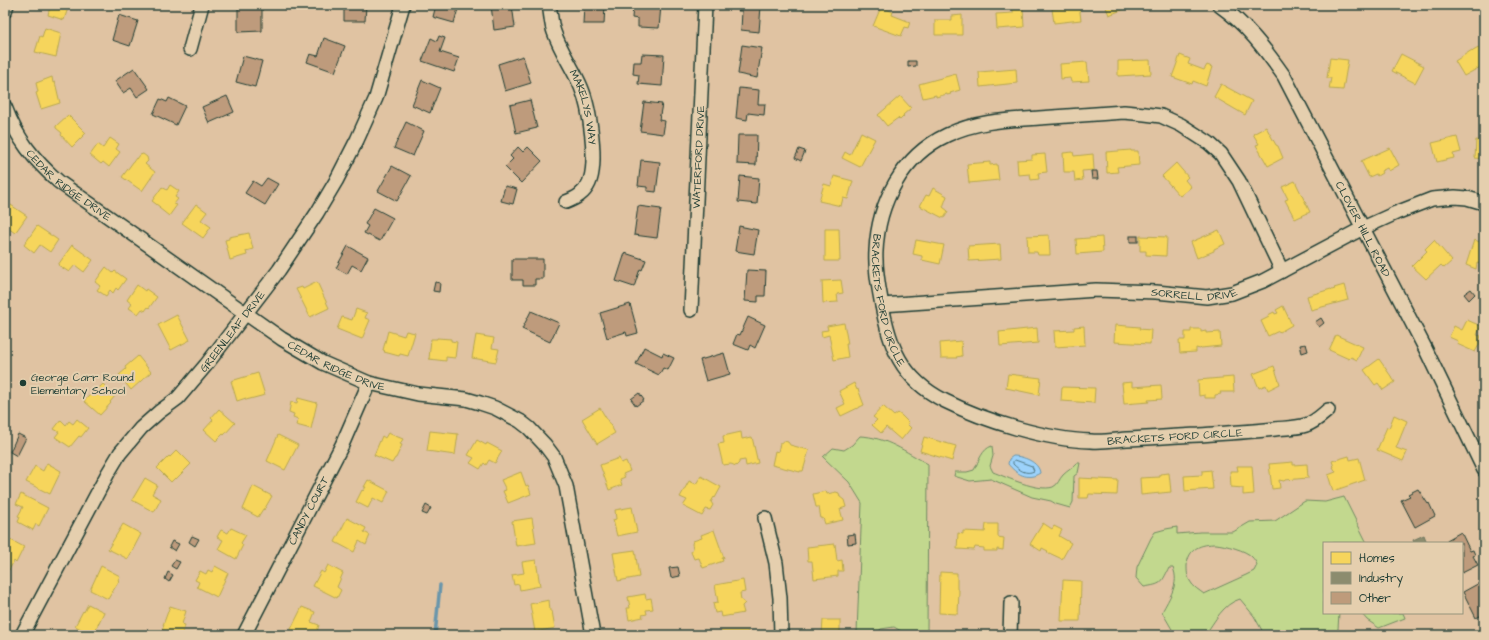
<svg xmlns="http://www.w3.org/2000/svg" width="1489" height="640" viewBox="0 0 1489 640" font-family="'Architects Daughter',sans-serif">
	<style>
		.green { fill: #c2d88e; stroke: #708a61; fill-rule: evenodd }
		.water { fill: #9cd2fb; stroke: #6a96ab }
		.homes { fill: #f6d55c; stroke: #b6a750 }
		.industry { fill: #8c8c6e; stroke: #6b745d }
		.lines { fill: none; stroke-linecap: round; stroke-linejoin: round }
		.shore { stroke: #517984; stroke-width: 1 }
		.stream { stroke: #6a96ab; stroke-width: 3.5 }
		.building { fill: #be9b7b; stroke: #1f3d34 }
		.minor-casing { stroke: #1f3d34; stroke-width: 16 }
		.minor { stroke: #e5cfae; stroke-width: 13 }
		.poi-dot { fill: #1f3d34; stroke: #e5cfae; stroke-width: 1.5 }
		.labels { text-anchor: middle; stroke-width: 4; stroke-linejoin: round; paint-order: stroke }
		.street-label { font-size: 11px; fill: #1f3d34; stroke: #e5cfae }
		.poi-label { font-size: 11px; fill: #1f3d34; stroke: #e5cfae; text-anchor: start }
	</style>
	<rect width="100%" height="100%" fill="#e0c3a2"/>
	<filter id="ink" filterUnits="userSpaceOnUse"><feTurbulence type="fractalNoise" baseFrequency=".025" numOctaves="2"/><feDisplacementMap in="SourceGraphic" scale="8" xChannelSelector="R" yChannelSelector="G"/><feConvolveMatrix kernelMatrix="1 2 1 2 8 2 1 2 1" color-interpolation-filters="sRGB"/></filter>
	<g filter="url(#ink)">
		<g class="green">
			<path d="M860,436C886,437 906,452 928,464L927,635H908L894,627L881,629L874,635L857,633L862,503L849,482L823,457L833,448L844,450L852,445Z"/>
			<path d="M992,446L993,456L990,466L993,472C1006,477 1038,492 1053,487C1058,485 1059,479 1063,475C1068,470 1073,468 1077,463H1080L1078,473L1074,476L1073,502L1070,508L1056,504L1051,501L1032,497L991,479L970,481L954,476L955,472H967L974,470C979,461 982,449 992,446Z"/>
			<path d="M1344,497L1367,543H1324V613H1339L1338,629L1339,635H1268L1264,634L1254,616L1240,599C1223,604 1215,621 1205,635H1173V631L1162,612C1169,598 1180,584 1173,568H1169C1161,584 1162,584 1144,587L1136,578L1137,567L1151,538L1155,532L1166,529L1177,527V534L1200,532H1233L1250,522L1275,521L1305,501L1325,502ZM1216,544C1225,545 1246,550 1252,557C1254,559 1256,562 1257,565L1254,571L1246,575L1204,594C1199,590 1193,587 1190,581C1187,576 1187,571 1187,566C1188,548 1201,544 1216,544Z"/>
			<polygon points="1361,613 1403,613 1405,618 1379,628 1367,620"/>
		</g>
		<path class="water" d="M1013,456C1023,456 1039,462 1040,473C1028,481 1016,474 1008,464L1009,459Z"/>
		<g class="homes">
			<polygon points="48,5 69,5 64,20 48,15 50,6"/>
			<polygon points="1069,5 1079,5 1081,20 1054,23 1052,9 1069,7"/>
			<polygon points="1105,5 1135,5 1109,15"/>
			<polygon points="881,7 893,12 892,15 910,22 908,28 905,27 901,36 873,26"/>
			<polygon points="1023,8 1024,27 997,29 996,14 1013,13 1013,9"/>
			<polygon points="962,15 962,35 935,35 935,20 952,20 952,16"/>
			<polygon points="45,28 61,33 56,57 35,52 40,36 42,37"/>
			<polygon points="1484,45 1484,67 1482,66 1464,76 1455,61 1472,50 1473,51"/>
			<polygon points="1401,54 1424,66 1415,83 1392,71"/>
			<polygon points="1180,55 1190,59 1188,64 1204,70 1207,65 1212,67 1206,86 1193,81 1192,84 1172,77"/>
			<polygon points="1330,58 1348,60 1343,90 1329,89 1331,78 1327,78"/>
			<polygon points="1150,60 1151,74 1118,76 1118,61"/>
			<polygon points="1087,62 1089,81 1071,82 1070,78 1061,79 1060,64"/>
			<polygon points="1016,69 1017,83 980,87 979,72"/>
			<polygon points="956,74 960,90 950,93 951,94 947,95 947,94 936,97 936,95 923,98 919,84"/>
			<polygon points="52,77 53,83 55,82 60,103 41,109 36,93 38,92 36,83"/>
			<polygon points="1221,84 1252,101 1245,115 1214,97"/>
			<polygon points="900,96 911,108 903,115 904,116 900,120 898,118 887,126 878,115"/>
			<polygon points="68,115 86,133 72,147 61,135 62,133 56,128 56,126"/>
			<polygon points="1266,127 1276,145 1278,146 1283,158 1268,166 1256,145 1259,144 1253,134"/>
			<polygon points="861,132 875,139 860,167 842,158 845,152 850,155"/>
			<polygon points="1457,137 1461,152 1453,154 1454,158 1437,162 1432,143"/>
			<polygon points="110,138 119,144 116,149 120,152 109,167 103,162 101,164 90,155 98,144 103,148"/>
			<polygon points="1476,140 1484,141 1484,159 1475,158"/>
			<polygon points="1390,148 1399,165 1389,171 1387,168 1381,171 1382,173 1377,176 1376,174 1369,177 1361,161"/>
			<polygon points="1131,150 1131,151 1138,151 1139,165 1117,167 1118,172 1107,173 1106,152"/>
			<polygon points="1073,152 1074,156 1093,154 1094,170 1082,171 1083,180 1075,181 1074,172 1064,172 1063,153"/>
			<polygon points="143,154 147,157 148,161 145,164 155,172 142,191 122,177 136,158 137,159 140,155"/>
			<polygon points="1045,154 1047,172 1038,173 1039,179 1031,180 1030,174 1018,175 1017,160 1032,159 1032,155"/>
			<polygon points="990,162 990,165 997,164 999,180 969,183 967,164"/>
			<polygon points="1176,163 1188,177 1185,180 1191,187 1180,196 1162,176"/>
			<polygon points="834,176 853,181 848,199 843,198 841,206 819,201 824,184 831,186"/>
			<polygon points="1295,181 1310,212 1295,219 1285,200 1288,199 1282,187"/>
			<polygon points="170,185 179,191 175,197 178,199 174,204 177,205 169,216 159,208 160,207 152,201 162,187 167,190"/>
			<polygon points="933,188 947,196 943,207 948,211 945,217 943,218 920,206 926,195 929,196"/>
			<polygon points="5,201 27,216 15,233 5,226"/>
			<polygon points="196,204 207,212 201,220 211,227 203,238 182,223"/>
			<polygon points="37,226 58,240 50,252 40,245 34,253 24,245"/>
			<polygon points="825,229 839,229 840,261 825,261"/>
			<polygon points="1219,230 1225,244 1214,249 1214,251 1197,258 1191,242"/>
			<polygon points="249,233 253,249 246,251 247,255 230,260 225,240 229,239 229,237"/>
			<polygon points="1049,235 1050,255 1038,255 1037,252 1028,252 1027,236"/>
			<polygon points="1140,236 1167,237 1166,256 1146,255 1146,251 1140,251"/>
			<polygon points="1102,237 1103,252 1077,254 1076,239"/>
			<polygon points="916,240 944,245 940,264 922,260 922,256 913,254"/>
			<polygon points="1434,240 1452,261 1444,268 1441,265 1426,279 1412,266 1427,251 1425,249"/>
			<polygon points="1474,240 1484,243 1484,265 1477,263 1476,269 1466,265"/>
			<polygon points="1000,244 1001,259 969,261 968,246"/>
			<polygon points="72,245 93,260 84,272 75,265 69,272 58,265"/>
			<polygon points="106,267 113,273 115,271 126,279 118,290 116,288 113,293 110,290 106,296 97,290 100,286 95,282"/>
			<polygon points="841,280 843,293 837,294 838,302 823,303 822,281"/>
			<polygon points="317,282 318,284 329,308 310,317 296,289 302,287 303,289"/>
			<polygon points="137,285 145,291 146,289 157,297 149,308 148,307 145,311 142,309 138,314 129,308 132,304 127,300"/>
			<polygon points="1344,285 1348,300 1311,310 1307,296 1331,289 1332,290 1335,289 1334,288"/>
			<polygon points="1283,306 1292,325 1280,332 1279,331 1268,336 1261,321 1269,317 1268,315 1274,312 1275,314 1278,313 1276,310"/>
			<polygon points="356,309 367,313 365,318 370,320 362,339 337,329 342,317 352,320"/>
			<polygon points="177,315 190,340 171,350 158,325"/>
			<polygon points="1467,320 1481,326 1477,335 1481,336 1479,342 1480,343 1475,352 1457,344 1458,341 1449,337 1454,326 1462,330"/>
			<polygon points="844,323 848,344 846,344 848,357 834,360 829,335 822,337 821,331 828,330 827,326"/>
			<polygon points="1115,325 1140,327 1139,329 1151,330 1150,344 1114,342"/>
			<polygon points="1084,326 1085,345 1055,347 1054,331 1074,330 1074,327"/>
			<polygon points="1037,328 1038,343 1000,346 999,332"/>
			<polygon points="1191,329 1201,329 1201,332 1206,331 1206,333 1220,332 1221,346 1201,348 1200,349 1196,348 1196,352 1180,353 1179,340 1185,340 1185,332 1191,332"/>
			<polygon points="388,331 404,336 406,331 415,333 408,356 400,354 399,356 384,352 385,351 383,350"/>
			<polygon points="476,335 494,338 492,348 499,349 496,362 472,358"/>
			<polygon points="1336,335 1363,347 1357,360 1351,357 1349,359 1329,350"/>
			<polygon points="437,338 451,339 451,341 457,342 455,358 446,357 446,361 429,359 431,339 437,339"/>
			<polygon points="961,341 962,356 956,357 957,358 941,358 940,343"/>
			<polygon points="138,356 151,372 131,390 119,375 126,369 125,367"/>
			<polygon points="1379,359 1395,382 1383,390 1378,383 1375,385 1364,370"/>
			<polygon points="1274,366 1280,384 1268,390 1266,385 1259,388 1253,374"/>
			<polygon points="258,373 265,395 246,400 246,398 237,401 231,381"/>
			<polygon points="1008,374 1041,378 1039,395 1006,388"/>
			<polygon points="1233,377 1234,392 1220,392 1221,394 1215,395 1215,398 1205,398 1205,395 1199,396 1198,380"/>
			<polygon points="1132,382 1132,387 1161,385 1162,399 1148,400 1149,402 1124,404 1122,383"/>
			<polygon points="854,383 857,390 858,389 864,405 841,416 837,408 845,404 839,391"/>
			<polygon points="103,384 115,396 110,402 111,403 100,415 84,401 96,389 97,390"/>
			<polygon points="1062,387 1095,388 1094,403 1061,401"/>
			<polygon points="298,398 317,403 311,429 296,425 298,419 293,417 294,414 289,412 291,402 297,403"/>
			<polygon points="883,406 894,416 898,413 902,416 909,423 907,424 911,428 901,440 886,427 881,433 872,425 877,420 873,417"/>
			<polygon points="600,408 615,433 597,444 582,419"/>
			<polygon points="219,409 235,423 224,435 223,434 216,441 204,430 213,420 211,418"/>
			<polygon points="1394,415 1407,421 1396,448 1407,452 1403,461 1377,450 1387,427 1389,428"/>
			<polygon points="77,419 88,428 81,437 79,436 70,447 55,437 59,432 54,429 61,420 66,425 69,421 73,424"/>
			<polygon points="430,431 458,434 455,455 427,451"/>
			<polygon points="741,432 742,439 752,437 758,463 746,466 745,460 739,461 739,463 736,466 731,464 723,465 718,444 724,443 723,436"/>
			<polygon points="388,433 403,439 400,444 402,445 396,458 395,458 392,463 374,455 382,436 385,438"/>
			<polygon points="278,435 298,445 285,470 267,461"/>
			<polygon points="924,437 956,446 952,461 920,451"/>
			<polygon points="477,440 486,445 487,443 502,451 495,463 489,460 486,465 484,463 480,469 470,463 474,458 468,455"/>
			<polygon points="784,441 788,442 790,445 809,450 803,471 800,471 800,472 772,465 775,451 778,452 780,443"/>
			<polygon points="177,450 191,464 176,479 175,478 171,482 157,468 169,456 170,457"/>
			<polygon points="1349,456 1350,460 1359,458 1365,480 1333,491 1328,475 1336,472 1333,467 1334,467 1332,461"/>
			<polygon points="619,458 621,463 626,461 630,471 623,474 625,477 620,479 622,485 609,490 600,465"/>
			<polygon points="1293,462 1293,465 1307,464 1308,478 1285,480 1284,481 1279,480 1280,488 1272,489 1269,464"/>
			<polygon points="47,463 61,471 50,494 26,482 35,466 43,471"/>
			<polygon points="1237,466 1252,466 1254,494 1243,495 1243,488 1231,487 1230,471 1238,471"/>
			<polygon points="1211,470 1213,489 1185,491 1184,476 1202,475 1202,471"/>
			<polygon points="521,472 526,486 528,485 531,494 508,503 503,491 506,490 501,480"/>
			<polygon points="1169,473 1171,492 1141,495 1140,478 1160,477 1160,474"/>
			<polygon points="701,476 721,487 715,498 714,497 711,502 713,505 710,510 706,509 702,516 683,506 687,500 680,497 689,481 696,484"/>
			<polygon points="145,478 157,485 152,494 161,499 154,512 132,500"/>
			<polygon points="1079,478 1118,480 1117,495 1089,494 1088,498 1079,498"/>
			<polygon points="368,480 389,491 383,503 373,498 368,508 356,502 362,490 363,491 366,487 364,487"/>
			<polygon points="253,486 272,496 264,510 263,509 258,517 243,509"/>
			<polygon points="826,491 827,494 836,492 839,493 840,497 844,500 846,507 840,509 843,520 825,524 823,518 821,519 819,507 816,507 813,494"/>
			<polygon points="21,494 48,508 39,526 36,524 33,530 18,522 20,517 18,516 23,507 16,504"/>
			<polygon points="632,507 637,532 617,536 613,520 616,519 615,510"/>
			<polygon points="347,518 366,528 364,532 370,535 366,545 359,541 354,552 335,542"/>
			<polygon points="532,518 536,543 516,546 512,521"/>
			<polygon points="1043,523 1052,529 1054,526 1062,530 1059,536 1071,543 1062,559 1047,552 1048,551 1042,548 1041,551 1030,544"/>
			<polygon points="123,524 141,534 128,559 108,549"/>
			<polygon points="986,524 998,524 998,537 1004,538 1003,550 997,549 997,551 984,551 984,548 975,547 974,550 957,549 958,533 963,534 963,531 985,532"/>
			<polygon points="231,528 246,535 241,543 243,545 236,559 218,549 223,540 217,537 221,530 228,533"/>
			<polygon points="714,530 724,558 722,558 723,561 703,568 699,558 694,559 691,552 693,548 692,544 693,541 702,538 701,535"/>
			<polygon points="11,540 24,547 16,563 14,561 9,570 5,568 5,542 7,543 5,546 7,547"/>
			<polygon points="835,544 837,561 842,560 843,571 838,571 838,576 814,579 812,561 808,561 807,547"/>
			<polygon points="635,550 639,577 618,581 613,553"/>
			<polygon points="536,560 540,586 520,590 519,584 514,585 512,575 524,573 522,562"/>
			<polygon points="328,565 343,573 337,587 341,590 337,598 313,586 321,571 324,573"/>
			<polygon points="101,566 120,576 118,580 119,581 108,599 90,590"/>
			<polygon points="215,566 228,573 217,597 197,587 199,582 195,580 200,571 206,574 208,570 212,572"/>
			<polygon points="940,572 957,573 957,589 959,590 958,614 939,613"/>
			<polygon points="743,580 745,592 740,593 741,600 745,603 742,606 744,613 721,617 720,612 715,613 713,603 718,602 715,585"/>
			<polygon points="1063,580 1081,581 1080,621 1061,621"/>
			<polygon points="645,594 646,599 651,598 653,609 646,610 647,614 642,615 643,617 629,620 627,608 630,608 628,597"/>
			<polygon points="549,600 550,611 552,611 555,628 535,632 530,604"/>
			<polygon points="88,604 104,612 93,635 75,626 83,611 84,612"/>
			<polygon points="170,606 186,611 182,624 185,625 182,635 177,635 162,630 164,625 163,625"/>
			<polygon points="302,607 315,612 311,622 319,625 316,635 304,635 297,631 296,634 290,631"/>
			<polygon points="823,620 840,620 840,635 816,635 822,634"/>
			<polygon points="721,631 748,631 747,635 721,635"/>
		</g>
		<polygon class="industry" points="1424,535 1427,543 1414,543 1413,540"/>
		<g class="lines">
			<path class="shore" d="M1015,460L1032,466L1034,471C1026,475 1019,470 1013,464V462Z"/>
			<polyline class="stream" points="435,635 440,585"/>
		</g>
		<g class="building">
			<polygon points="262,5 262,31 238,32 238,6"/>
			<polygon points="344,5 366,5 365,21 344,21"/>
			<polygon points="436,5 459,5 454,23 433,17"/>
			<polygon points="491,5 512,5 515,27 494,30"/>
			<polygon points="584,5 605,5 604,24 583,24"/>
			<polygon points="638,5 661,5 659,28 638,27 638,19 632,18 633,6 638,6"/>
			<polygon points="738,5 761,6 759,32 741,30 742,11 738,11"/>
			<polygon points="119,15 138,21 130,46 112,40"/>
			<polygon points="439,36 445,38 440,52 459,58 454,72 422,61 431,38 437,41"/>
			<polygon points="324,38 345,46 335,72 307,62 310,54 318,56"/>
			<polygon points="742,45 762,48 757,78 738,74"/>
			<polygon points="642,54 664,55 662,86 638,84 639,75 633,74 634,62 641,62"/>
			<polygon points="243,56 262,61 255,87 236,82"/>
			<polygon points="523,56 531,83 505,91 498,64"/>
			<polygon points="908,61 916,61 916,66 908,67"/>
			<polygon points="134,68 149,89 137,97 131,88 123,93 115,81"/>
			<polygon points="422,80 440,88 430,113 412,105"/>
			<polygon points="739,88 759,90 758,104 765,104 764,115 748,113 747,120 736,118"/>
			<polygon points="227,96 234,112 209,123 202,107"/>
			<polygon points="169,98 185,106 176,125 153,114 160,99 167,102"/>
			<polygon points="530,100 537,128 516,133 510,105"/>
			<polygon points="644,102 662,104 659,120 665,121 663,134 640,131"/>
			<polygon points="406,122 424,131 413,156 394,148"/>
			<polygon points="738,135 757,135 756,165 737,164"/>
			<polygon points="518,147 523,152 528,147 542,161 521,183 505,167 513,159 510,156"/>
			<polygon points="799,149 805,151 801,161 795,158"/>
			<polygon points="641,160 660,162 656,192 647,191 647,187 638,186"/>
			<polygon points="392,166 411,176 397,201 378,191"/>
			<polygon points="1091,171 1097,171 1098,179 1092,179"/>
			<polygon points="740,176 759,178 757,204 738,202"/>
			<polygon points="267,178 278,184 265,205 245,193 253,181 261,186"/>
			<polygon points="505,186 517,189 513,204 501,201"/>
			<polygon points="638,206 661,209 657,238 634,235"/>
			<polygon points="374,208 393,218 380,241 364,233 368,226 365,224"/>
			<polygon points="739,226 758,230 754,254 735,251"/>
			<rect x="1130" y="236" width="8" height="6"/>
			<polygon points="348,246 368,257 361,270 352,265 347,274 336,268"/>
			<polygon points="625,253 646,260 642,270 640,269 634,287 616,281"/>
			<polygon points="512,259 543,259 543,279 535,279 535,285 523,285 523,280 512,280"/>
			<polygon points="747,270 766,271 765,296 758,296 758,302 745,301"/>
			<polygon points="435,282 440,283 439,292 433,291"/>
			<polygon points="1471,289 1475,294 1469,300 1464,294"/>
			<polygon points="630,304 638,333 627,336 626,332 607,338 600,313"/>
			<polygon points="531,311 559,323 550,342 522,329"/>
			<polygon points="748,317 765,325 755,348 750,345 748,350 733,344 737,334 740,335"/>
			<polygon points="1321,318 1324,323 1319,327 1315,322"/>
			<polygon points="1306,344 1308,351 1302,353 1300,345"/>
			<polygon points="644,347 662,356 663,353 674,358 668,370 663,368 659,375 636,364"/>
			<polygon points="724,353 730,374 706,381 700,360"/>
			<polygon points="639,393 644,400 636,406 631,399"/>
			<polygon points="18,434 26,438 17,456 10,452"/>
			<polygon points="1418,489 1428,504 1429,503 1435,516 1415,527 1401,500 1410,496 1408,494"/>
			<polygon points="426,505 431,508 427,515 422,513"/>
			<polygon points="1461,532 1470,551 1473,550 1475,555 1473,556 1478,565 1462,573 1462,543 1449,543 1447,540"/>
			<polygon points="855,534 856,543 848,544 847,535"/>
			<polygon points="192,536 199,539 195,546 189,542"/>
			<polygon points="172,541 179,544 175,551 169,547"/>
			<polygon points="175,560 180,562 176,569 171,566"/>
			<polygon points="678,567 680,576 671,578 669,568"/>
			<polygon points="168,572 173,575 169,582 165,579"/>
			<polygon points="1483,581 1484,584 1484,614 1476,618 1463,592"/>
		</g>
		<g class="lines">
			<g class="minor-casing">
				<g id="minor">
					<path id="s1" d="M549,5C551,14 551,24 554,32C561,52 573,68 581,87C590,108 598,163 589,183C584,194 576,198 566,202"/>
					<path id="s2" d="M1219,5C1246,24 1265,49 1284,76L1425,348L1484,470"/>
					<polyline points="5,11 7,5"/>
					<polyline points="190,49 202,5"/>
					<path id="s3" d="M5,107C17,139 34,160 59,182L282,339L323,363L369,383L418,394L466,399L480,403L495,408L520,421L529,428L545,445L554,457L566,486L593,635"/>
					<path id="s4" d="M1282,271L1239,181L1221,154L1209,143L1181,125L1161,116L1145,114L1124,112C1096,114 1067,116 1039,118C1007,120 976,121 947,135C902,156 878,203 876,251C875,268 878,284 881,300C889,346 901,379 945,401C985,421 1047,440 1091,441C1103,442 1115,440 1127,439C1151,438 1175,436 1199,435C1224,433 1250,432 1275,429C1285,428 1296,428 1306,425C1315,422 1321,416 1328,410"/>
					<path id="s5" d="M882,305L1096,290L1156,292L1207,297L1232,293L1263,281L1363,228L1396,213L1432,199L1455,197L1467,198L1484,203"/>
					<path id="s6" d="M691,310L705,5"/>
					<polyline points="765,518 776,563 780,598 781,635"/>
					<path id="s7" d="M22,635L108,473L120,453L141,428L159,412L178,398L206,365L279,270L317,213L336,181L357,140L376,98L403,5"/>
					<path id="s8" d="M244,635L342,445L369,383"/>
					<polyline points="1010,635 1011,603"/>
				</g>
			</g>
			<use href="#minor" class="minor"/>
		</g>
	</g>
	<circle class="poi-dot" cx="23" cy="383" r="4"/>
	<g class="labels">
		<g class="street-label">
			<text dy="4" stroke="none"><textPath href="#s1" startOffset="109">MAKELYS WAY</textPath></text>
			<text dy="4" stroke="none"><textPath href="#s6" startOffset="153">WATERFORD DRIVE</textPath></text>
			<text dy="4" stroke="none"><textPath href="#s3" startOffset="103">CEDAR RIDGE DRIVE</textPath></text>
			<text dy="4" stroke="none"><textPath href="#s2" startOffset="269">CLOVER HILL ROAD</textPath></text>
			<text dy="4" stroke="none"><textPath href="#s5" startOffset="313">SORRELL DRIVE</textPath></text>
			<text dy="4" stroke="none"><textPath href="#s4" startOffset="614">BRACKETS FORD CIRCLE</textPath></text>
			<text dy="4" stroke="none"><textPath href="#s7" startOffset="373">GREENLEAF DRIVE</textPath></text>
			<text dy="4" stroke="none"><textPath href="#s3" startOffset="427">CEDAR RIDGE DRIVE</textPath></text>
			<text dy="4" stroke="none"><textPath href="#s4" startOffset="974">BRACKETS FORD CIRCLE</textPath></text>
			<text dy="4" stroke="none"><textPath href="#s8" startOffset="140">CANDY COURT</textPath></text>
		</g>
		<g class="poi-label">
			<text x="31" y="381">George Carr Round<tspan x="31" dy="13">Elementary School</tspan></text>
		</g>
	</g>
	<rect width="1489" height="640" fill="none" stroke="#e5cfae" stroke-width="20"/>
	<rect x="10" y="10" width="1469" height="620" fill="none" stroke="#1f3d34" stroke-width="1.5" filter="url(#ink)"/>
	<rect x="1323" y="542" width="140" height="72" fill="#e5cfae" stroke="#96957d"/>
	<rect x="1331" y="552" width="20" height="12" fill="#f6d55c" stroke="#96957d"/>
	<text x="1359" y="562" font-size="12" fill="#1f3d34">Homes</text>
	<rect x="1331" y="572" width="20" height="12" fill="#8c8c6e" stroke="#96957d"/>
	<text x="1359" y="582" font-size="12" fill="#1f3d34">Industry</text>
	<rect x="1331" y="592" width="20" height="12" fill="#be9b7b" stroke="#96957d"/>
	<text x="1359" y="602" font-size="12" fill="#1f3d34">Other</text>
</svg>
